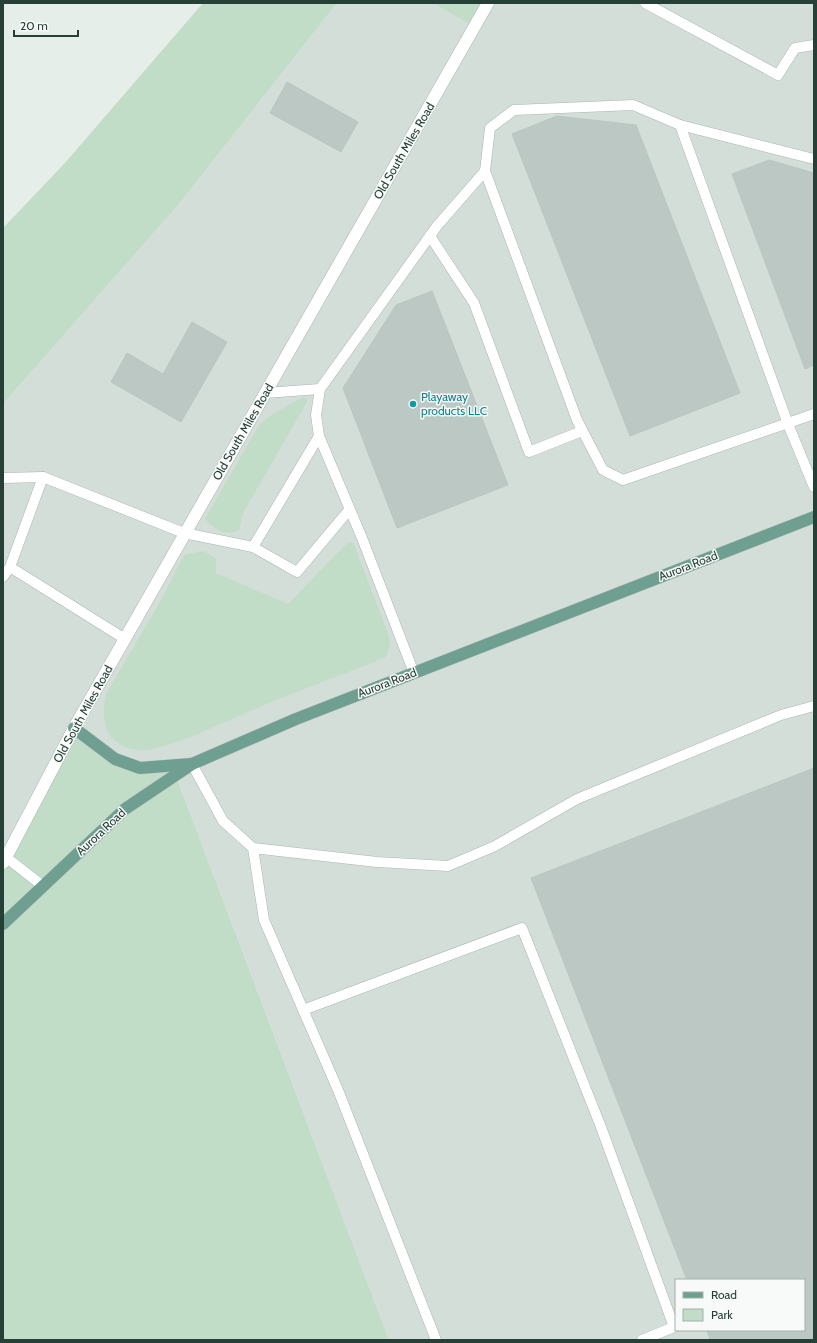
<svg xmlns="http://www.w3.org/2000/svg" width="817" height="1343" viewBox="0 0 817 1343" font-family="Cabin,sans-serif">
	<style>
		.built { fill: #d4ded9; fill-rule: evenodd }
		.green { fill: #c1ddc8 }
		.building { fill: #bcc8c3; stroke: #b9c7c1 }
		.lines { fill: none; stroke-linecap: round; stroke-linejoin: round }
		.service-casing { stroke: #a9b6b1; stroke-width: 11 }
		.minor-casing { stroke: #a9b6b1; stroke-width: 13 }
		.primary-casing { stroke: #c2c9c7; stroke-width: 13 }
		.service { stroke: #fff; stroke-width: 10 }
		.minor { stroke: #fff; stroke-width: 12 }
		.primary { stroke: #6f9f91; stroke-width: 12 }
		.culture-dot { fill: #0f9aa8; stroke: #f7faf8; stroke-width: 1.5 }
		.labels { text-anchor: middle; stroke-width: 3; stroke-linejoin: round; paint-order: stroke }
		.street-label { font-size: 12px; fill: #263f37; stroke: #f7faf8 }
		.culture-label { font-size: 12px; fill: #0d838f; stroke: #f7faf8; text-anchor: start }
	</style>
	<rect width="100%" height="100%" fill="#e6eeea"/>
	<path class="built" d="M337,3H433L474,27L488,3H814V1340H389L176,775L3,924V404L179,204ZM676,1280H804V1330H676Z"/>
	<g class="green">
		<polygon points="203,3 337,3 179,204 3,404 3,228 64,164"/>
		<polygon points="433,3 488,3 474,27"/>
		<path d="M303,397L307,399V402L243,513L239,530C225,537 215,530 205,519L259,425L271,415Z"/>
		<path d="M353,542L389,636L390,645L386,657C345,674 303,689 262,706C231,719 202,734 170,744C161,747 150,751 140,750C107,748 99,722 106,694L161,600L184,555L204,551L216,559V573L288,604L347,543Z"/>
		<polygon points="74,728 140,768 172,765 389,1340 3,1340 3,863"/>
	</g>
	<g class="building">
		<polygon points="287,82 358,122 341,152 270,113"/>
		<polygon points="557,116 636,125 740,393 630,436 512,134"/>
		<polygon points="769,160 814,173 814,365 805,369 732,174"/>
		<polygon points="432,291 508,485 397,528 343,388 396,305"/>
		<polygon points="192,322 227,342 181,422 111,382 127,353 163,374"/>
		<polygon points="814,768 814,1340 710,1340 707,1330 804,1330 804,1280 687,1280 531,878"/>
	</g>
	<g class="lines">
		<g class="service-casing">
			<g id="service">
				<polyline points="645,3 778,75 795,48 814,45"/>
				<polyline points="680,125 788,424 814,487"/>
				<polyline points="814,159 680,125 633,105 514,110 490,128 485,171 577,420 603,470 623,480 814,414"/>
				<polyline points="430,236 474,303 529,452 582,431"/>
				<polyline points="320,389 316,415 319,436 362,538 414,673"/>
				<polyline points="265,393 320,389 437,226 485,171"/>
				<polyline points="3,478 43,477 184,533 253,547 297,572 349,510"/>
				<polyline points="253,547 319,436"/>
				<polyline points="10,567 43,477"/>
				<polyline points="3,577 10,567 125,639"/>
				<polyline points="192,764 223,821 253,848 377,862 448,866 495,846 577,799 781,715 814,706"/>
				<polyline points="253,848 264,920 338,1090 436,1340"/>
				<polyline points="3,855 43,886"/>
				<polyline points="303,1010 522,928 601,1127 674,1327 642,1340"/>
			</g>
		</g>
		<g class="minor-casing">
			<polyline id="minor" points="3,863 74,728 488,3"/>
		</g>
		<g class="primary-casing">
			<g id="primary">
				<polyline points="74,728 115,759 140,768 191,764"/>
				<polyline points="3,924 125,809 192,764 296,719 814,517"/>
			</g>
		</g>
		<use href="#service" class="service"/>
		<use href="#minor" class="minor"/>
		<use href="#primary" class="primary"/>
	</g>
	<circle class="culture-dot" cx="413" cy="404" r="4"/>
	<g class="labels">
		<g class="street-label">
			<text transform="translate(404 151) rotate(-60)" y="4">Old South Miles Road</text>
			<text transform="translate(243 432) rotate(-60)" y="4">Old South Miles Road</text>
			<text transform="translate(688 566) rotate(-21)" y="4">Aurora Road</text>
			<text transform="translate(387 683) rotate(-21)" y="4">Aurora Road</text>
			<text transform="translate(83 714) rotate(-61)" y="4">Old South Miles Road</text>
			<text transform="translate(101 832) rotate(-43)" y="4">Aurora Road</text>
		</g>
		<g class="culture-label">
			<text x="421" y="401">Playaway<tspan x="421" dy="14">products LLC</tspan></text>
		</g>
	</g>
	<rect width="817" height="1343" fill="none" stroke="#263f37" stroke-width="8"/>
	<rect x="675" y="1279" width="130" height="52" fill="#f7faf8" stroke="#a3afab"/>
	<rect x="683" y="1292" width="20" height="6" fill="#6f9f91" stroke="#a3afab"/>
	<text x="711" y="1299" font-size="12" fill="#263f37">Road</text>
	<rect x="683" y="1309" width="20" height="12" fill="#c1ddc8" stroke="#a3afab"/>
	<text x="711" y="1319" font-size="12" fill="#263f37">Park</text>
	<path d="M14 30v6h64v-6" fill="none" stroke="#263f37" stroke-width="2"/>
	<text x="20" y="30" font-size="12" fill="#263f37" stroke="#f7faf8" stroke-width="3" paint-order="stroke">20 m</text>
</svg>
